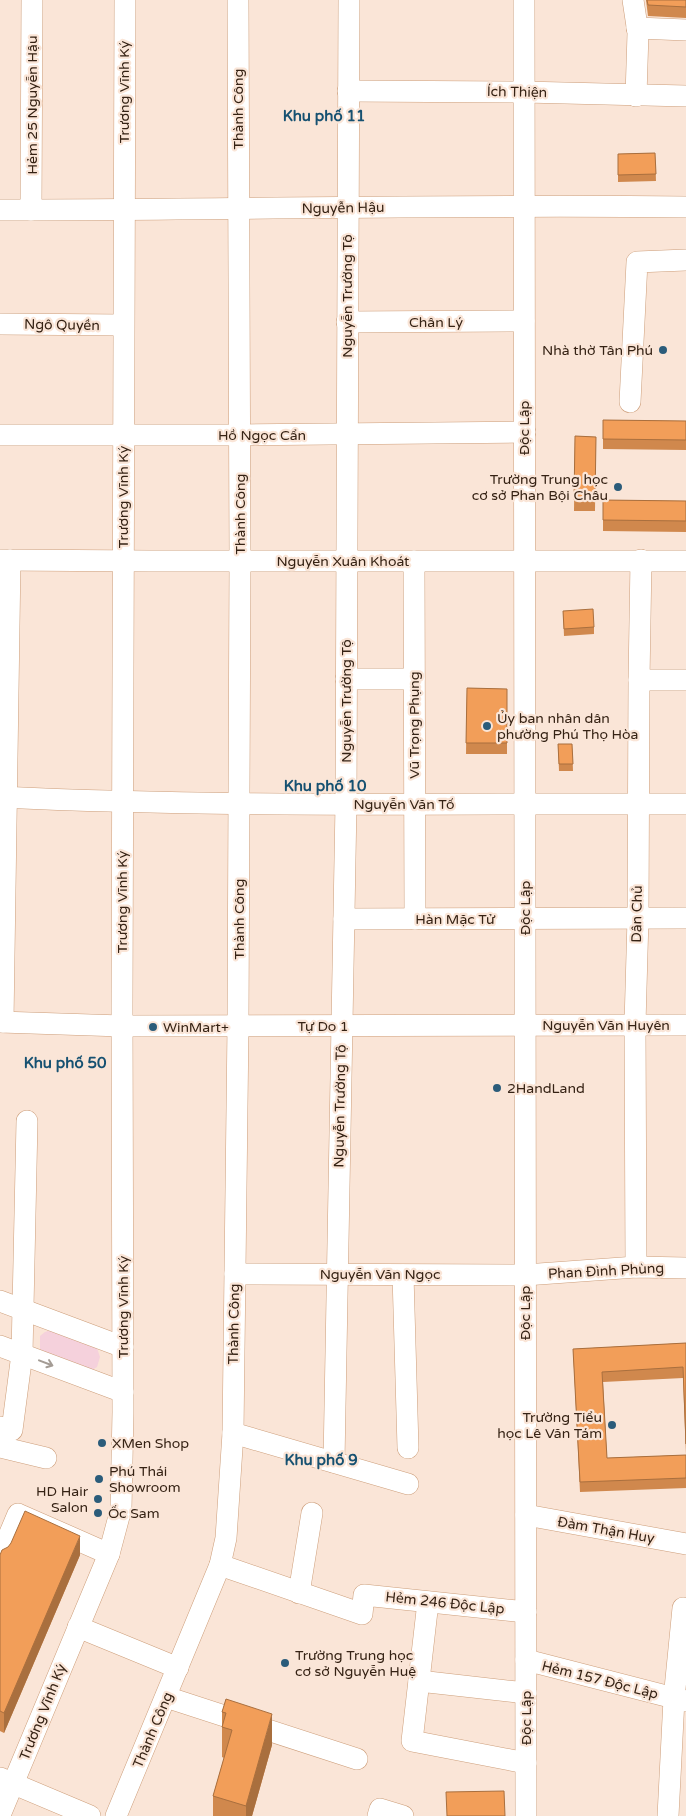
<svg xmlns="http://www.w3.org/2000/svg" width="686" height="1816" viewBox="0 0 686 1816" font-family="'Varela Round',sans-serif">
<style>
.green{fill:#f5d1dc}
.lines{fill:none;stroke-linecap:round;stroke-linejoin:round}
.minor-casing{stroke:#cd9e7a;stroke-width:22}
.minor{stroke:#fff;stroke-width:21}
.wall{fill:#d0884d;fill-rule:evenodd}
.shaded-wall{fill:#a96f3e}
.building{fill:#f29e59;stroke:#a96f3e}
.oneway{stroke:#a49c95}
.poi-dot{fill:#2b5c7a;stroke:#fae5d7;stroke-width:2}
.labels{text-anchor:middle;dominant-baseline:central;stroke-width:4.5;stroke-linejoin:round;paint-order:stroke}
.street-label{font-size:14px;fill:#352214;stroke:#fae5d7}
.poi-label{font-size:14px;fill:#352214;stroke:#fae5d7;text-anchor:start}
.neighbourhood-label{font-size:15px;font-weight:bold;fill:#165171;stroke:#fae5d7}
</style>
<rect width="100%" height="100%" fill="#fae5d7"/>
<path class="green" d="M51,1330L97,1348L100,1357L97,1367L90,1371L40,1350V1336L45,1332Z"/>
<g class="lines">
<defs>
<g id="minor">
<path d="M524,0L526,1816"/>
<path d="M633,0L638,33L636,96"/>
<path d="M637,28L686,30"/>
<path d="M348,91L524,92L686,96"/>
<path d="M0,210C229,210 457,204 686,207"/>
<path d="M31,210L32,0"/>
<path d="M347,322L524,321"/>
<path d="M0,324L123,325"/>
<path d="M630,402L637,262L686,260"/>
<path d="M0,435H240L525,432"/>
<path d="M0,560L149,561H686"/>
<path d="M414,561L415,919"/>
<path d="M346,679H414"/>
<path d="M639,680H686"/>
<path d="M0,797C229,808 457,803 686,804"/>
<path d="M344,919L686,918"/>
<path d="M0,1022L122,1026L686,1025"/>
<path d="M3,1022L10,560"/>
<path d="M636,1267L635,1024L638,918L639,680L641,560"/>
<path d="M235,1274L525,1275L636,1267L686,1268"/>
<path d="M403,1275L408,1448"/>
<path d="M0,1301L123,1347"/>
<path d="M0,1346L123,1392"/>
<path d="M0,1427L12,1430L22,1354L27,1121"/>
<path d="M233,1433L408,1484"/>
<path d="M0,1447L46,1458"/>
<path d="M334,1462L346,804L349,0"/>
<path d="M526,1515L686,1544"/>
<path d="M0,1557L18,1514L109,1554"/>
<path d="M220,1565L362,1614L364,1595L526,1612"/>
<path d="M299,1593L312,1513"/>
<path d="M428,1602L412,1741L526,1763"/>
<path d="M78,1627L178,1668"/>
<path d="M526,1660L686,1701"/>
<path d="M419,1681L526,1693"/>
<path d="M166,1697L357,1759"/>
<path d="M0,1778L90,1816"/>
<path d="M0,1815L109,1554L121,1509L123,1412L122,1007L125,0"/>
<path d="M116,1816L220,1565L226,1538L233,1433L238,1026L240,561L238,0"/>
<path d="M378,1816L380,1809L403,1816"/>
<path d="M668,1816L674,1699L683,1608L686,1609"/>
</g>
</defs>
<use href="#minor" class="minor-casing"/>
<use href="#minor" class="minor"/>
</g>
<g class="wall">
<path d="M646,0H686V18L648,16Z"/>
<path d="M655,153L656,181L618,182V154Z"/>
<path d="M603,420L686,421V450L603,449Z"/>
<path d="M575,436L596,437L595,511H574Z"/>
<path d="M603,500L686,501V532L603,531Z"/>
<path d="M563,611L594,627V634L564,636Z"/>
<path d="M467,688L507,689V754H466Z"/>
<path d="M558,744H572L573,771H559Z"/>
<path d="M686,1343V1488L580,1492L573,1349ZM683,1378L686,1455L607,1458L603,1382Z"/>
<path d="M0,1555H80L4,1733L0,1731Z"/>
<path d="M226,1699L272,1745L252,1816H213V1796L224,1758L222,1757V1712Z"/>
</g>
<g class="shaded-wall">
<path d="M80,1536V1555L4,1733V1713Z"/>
<path d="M272,1714V1745L252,1816H246V1806Z"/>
</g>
<g class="building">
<path d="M647,0H686V7L648,5Z"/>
<path d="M655,153L656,174L618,175V154Z"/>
<path d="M603,420L686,421V440L603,439Z"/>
<path d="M575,436L596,437L595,501L574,500Z"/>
<path d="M603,500L686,501V521L603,520Z"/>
<path d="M593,609L594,627L564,629L563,611Z"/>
<path d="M467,688L507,689V743H466Z"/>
<path d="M558,744H572L573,764H559Z"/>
<path d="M686,1343V1444L683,1367L602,1372L607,1458L686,1455V1478L580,1482L573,1349Z"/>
<path d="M25,1511L80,1536L4,1713L0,1711V1555L2,1550L8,1547L11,1543Z"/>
<path d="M226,1699L272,1714L246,1806L213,1796L232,1730L222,1727L226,1713L222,1712Z"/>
<path d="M504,1791L505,1816H447L446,1792Z"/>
</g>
<defs><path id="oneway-shaft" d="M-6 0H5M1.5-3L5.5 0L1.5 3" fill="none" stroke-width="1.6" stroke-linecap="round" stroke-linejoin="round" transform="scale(1.25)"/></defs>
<use class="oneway" href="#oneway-shaft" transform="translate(46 1363) rotate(21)"/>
<g class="poi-dot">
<circle cx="663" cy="350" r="5"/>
<circle cx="618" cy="487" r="5"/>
<circle cx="487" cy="726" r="5"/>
<circle cx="153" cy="1027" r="5"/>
<circle cx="497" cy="1088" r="5"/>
<circle cx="612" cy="1425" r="5"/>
<circle cx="102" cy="1443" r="5"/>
<circle cx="99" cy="1479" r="5"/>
<circle cx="98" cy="1499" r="5"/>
<circle cx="98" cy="1513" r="5"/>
<circle cx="285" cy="1663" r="5"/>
</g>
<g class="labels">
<g class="street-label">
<text transform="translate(124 92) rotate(-90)">Trương Vĩnh Ký</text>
<text transform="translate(517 92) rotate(1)">Ích Thiện</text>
<text transform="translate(32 105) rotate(-90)">Hẻm 25 Nguyễn Hậu</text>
<text transform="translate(238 109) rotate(-90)">Thành Công</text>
<text transform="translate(343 208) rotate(-1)">Nguyễn Hậu</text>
<text transform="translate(347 296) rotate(-90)">Nguyễn Trường Tộ</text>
<text x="436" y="322">Chân Lý</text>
<text transform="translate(62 325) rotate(1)">Ngô Quyền</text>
<text transform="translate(524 428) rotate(-90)">Độc Lập</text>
<text x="262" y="435">Hồ Ngọc Cẩn</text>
<text transform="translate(123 497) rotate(-90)">Trương Vĩnh Ký</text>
<text transform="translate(240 514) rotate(-90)">Thành Công</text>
<text x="343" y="561">Nguyễn Xuân Khoát</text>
<text transform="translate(346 701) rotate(-90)">Nguyễn Trường Tộ</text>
<text transform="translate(414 725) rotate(-90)">Vũ Trọng Phụng</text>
<text x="404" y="804">Nguyễn Văn Tố</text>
<text transform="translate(122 902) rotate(-90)">Trương Vĩnh Ký</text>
<text transform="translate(525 908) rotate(-90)">Độc Lập</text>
<text transform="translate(637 914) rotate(-89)">Dân Chủ</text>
<text transform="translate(239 919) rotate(-90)">Thành Công</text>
<text x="455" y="919">Hàn Mặc Tử</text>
<text x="606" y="1025">Nguyễn Văn Huyên</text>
<text x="323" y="1026">Tự Do 1</text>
<text transform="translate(340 1106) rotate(-89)">Nguyễn Trường Tộ</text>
<text transform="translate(606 1271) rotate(-3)">Phan Đình Phùng</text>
<text x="380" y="1274">Nguyễn Văn Ngọc</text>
<text transform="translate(123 1307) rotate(-90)">Trương Vĩnh Ký</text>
<text transform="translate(525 1313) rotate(-90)">Độc Lập</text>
<text transform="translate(234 1324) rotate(-89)">Thành Công</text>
<text transform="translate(606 1530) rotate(10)">Đàm Thận Huy</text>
<text transform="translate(445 1603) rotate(6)">Hẻm 246 Độc Lập</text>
<text transform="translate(600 1680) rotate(14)">Hẻm 157 Độc Lập</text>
<text transform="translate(43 1712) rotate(-68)">Trương Vĩnh Ký</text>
<text transform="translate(526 1718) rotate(-90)">Độc Lập</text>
<text transform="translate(153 1730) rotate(-67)">Thành Công</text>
</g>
<g class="poi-label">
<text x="653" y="350" text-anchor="end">Nhà thờ Tân Phú</text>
<text x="608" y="479" text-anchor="end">Trường Trung học<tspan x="608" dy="16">cơ sở Phan Bội Châu</tspan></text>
<text x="497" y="718">Ủy ban nhân dân<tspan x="497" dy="16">phường Phú Thọ Hòa</tspan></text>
<text x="163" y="1027">WinMart+</text>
<text x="507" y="1088">2HandLand</text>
<text x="602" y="1417" text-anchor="end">Trường Tiểu<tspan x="602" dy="16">học Lê Văn Tám</tspan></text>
<text x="112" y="1443">XMen Shop</text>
<text x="109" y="1471">Phú Thái<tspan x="109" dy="16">Showroom</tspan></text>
<text x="88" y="1491" text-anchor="end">HD Hair<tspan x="88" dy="16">Salon</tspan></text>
<text x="108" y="1513">Ốc Sam</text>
<text x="295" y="1655">Trường Trung học<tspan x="295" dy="16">cơ sở Nguyễn Huệ</tspan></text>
</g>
<g class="neighbourhood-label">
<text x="324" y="116">Khu phố 11</text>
<text x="325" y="786">Khu phố 10</text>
<text x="65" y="1063">Khu phố 50</text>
<text x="321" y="1460">Khu phố 9</text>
</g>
</g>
</svg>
